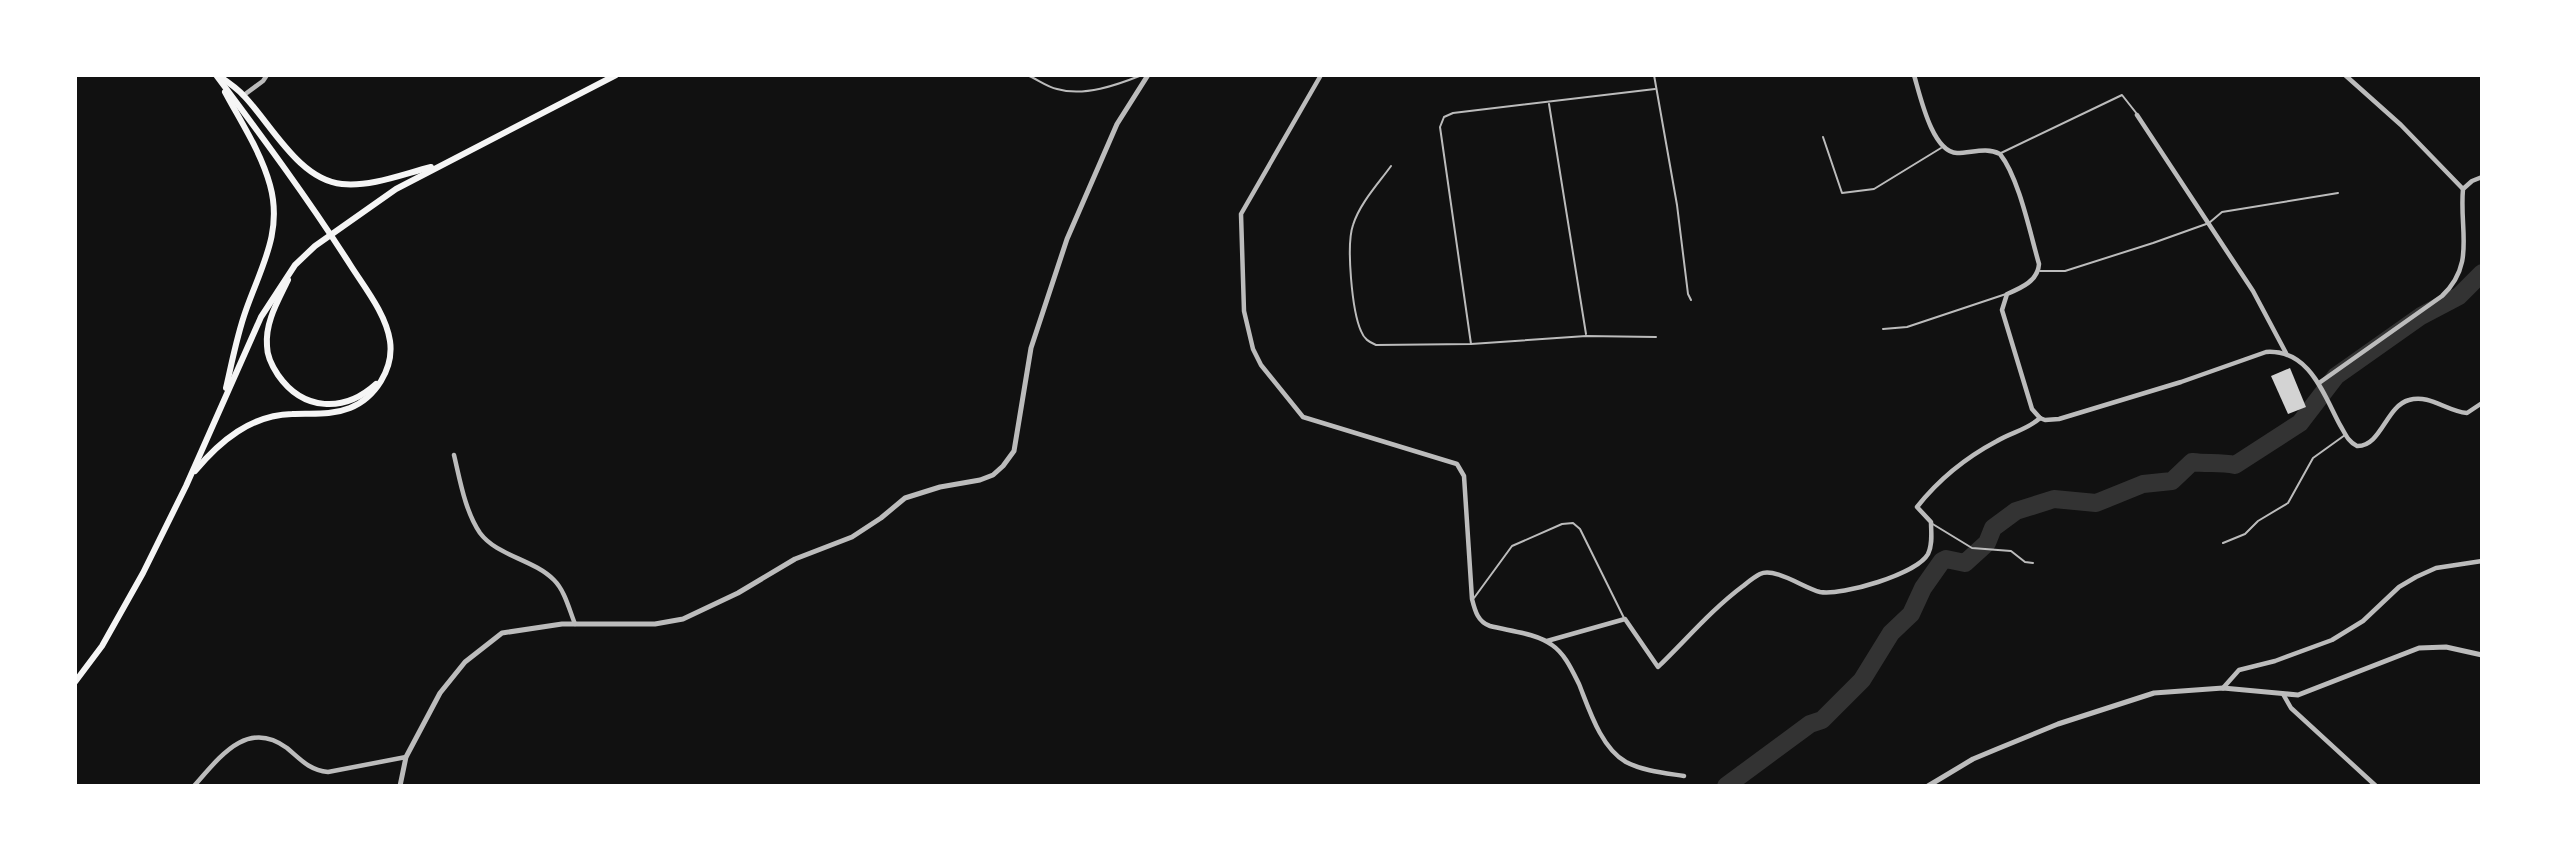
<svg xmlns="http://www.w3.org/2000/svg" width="2557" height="861" viewBox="0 0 2557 861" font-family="'Noto Serif',serif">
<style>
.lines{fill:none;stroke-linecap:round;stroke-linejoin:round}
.river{stroke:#333;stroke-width:18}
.building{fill:#d3d3d3}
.service{stroke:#bcbcbc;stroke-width:2}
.minor{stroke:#bcbcbc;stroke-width:4.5}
.tertiary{stroke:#bcbcbc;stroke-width:5}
.secondary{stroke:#f5f5f5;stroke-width:6}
</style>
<rect width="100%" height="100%" fill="#111"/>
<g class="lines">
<path class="river" d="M1726,786L1810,724L1822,720L1862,680L1891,633L1911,614L1923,588L1942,561L1946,559L1965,563L1987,543L1993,528L2016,511L2054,499L2096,503L2143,484L2172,481L2192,462C2207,464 2220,462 2235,465L2300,423L2336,376L2421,316L2459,296L2482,273"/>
</g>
<path class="building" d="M2290,368L2306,407L2288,414L2271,376Z"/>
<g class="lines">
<g class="service">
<path d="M1027,75C1037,79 1047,87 1057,89C1084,97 1117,85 1142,75"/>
<path d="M1654,75L1677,205L1688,294L1691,300"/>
<path d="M1549,104L1586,334"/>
<path d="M1823,137L1842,193L1874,189L1941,148"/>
<path d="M2001,153L2122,95L2137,114"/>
<path d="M1391,166C1378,184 1360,203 1353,225C1346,245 1352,311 1361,331C1364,339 1369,342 1376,345L1471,344L1586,336L1656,337"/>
<path d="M2040,271H2065L2153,243L2209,223L2222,212L2338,193"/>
<path d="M1883,329L1907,327L2006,294"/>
<path d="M1471,344L1440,127L1444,117L1453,113L1655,89"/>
<path d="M1931,523L1972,548L2011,551L2025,562L2033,563"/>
<path d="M2223,543L2245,534L2258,521L2288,503L2313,458L2345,435"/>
<path d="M1474,598L1512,546L1562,524L1573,523L1580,529L1624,618"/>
</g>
<g class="minor">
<path d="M1321,75L1241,214L1244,311L1253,349L1261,365L1303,417L1457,464L1464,476L1472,599C1475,611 1478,622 1490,626C1509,631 1536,633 1552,645C1565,654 1572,670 1579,684C1589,709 1601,748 1626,762C1643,771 1665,773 1684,776"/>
<path d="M1914,75C1920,95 1932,152 1957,153C1972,153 1986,147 2000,154C2019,178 2030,233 2039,264C2038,281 2021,288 2007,294L2002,310L2032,409L2040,418"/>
<path d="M2345,75L2401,125L2463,189"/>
<path d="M244,95L263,81L267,75"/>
<path d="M2137,115L2253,291L2286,353"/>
<path d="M2319,383L2442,296C2476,264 2459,231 2463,189L2472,181L2482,177"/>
<path d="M2040,418L2045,420L2059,419L2181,382L2266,352C2309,349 2323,393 2340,425C2345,433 2348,442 2357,446C2381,447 2386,406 2409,400C2430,394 2446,411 2467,413L2482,403"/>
<path d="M454,455C460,480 465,511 480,533C497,556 533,559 554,580C565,591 569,609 575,624"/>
<path d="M1547,641L1625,619L1658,667C1686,640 1711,610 1743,586C1748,582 1754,577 1760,574C1775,567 1804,588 1820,592C1842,596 1917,574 1928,554C1933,544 1931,532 1931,522L1917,507C1939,479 1965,458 1997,441C2012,432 2027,430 2040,418"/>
<path d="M2223,688L2239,670L2275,661L2332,640L2363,621L2399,587L2416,577L2436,568L2482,561"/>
<path d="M2283,694L2291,708L2376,786"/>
<path d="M194,786C219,758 247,718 287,748C300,759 309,770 328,772L406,757"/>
</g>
<g class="tertiary">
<path d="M400,786L406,757L440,693L465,662L502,633L562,624H655L683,619L738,593L795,559L852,537L881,518L905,498L940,487L980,480L993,475L1003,466L1014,451L1031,348L1067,239L1117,124L1148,75"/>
<path d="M1928,786L1973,759L1997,749L2058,724L2154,693L2223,688L2298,695L2419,648L2446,647L2482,655"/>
</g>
<g class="secondary">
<path d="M219,76C228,82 237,88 244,96C271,124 299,180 342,184C371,187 403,174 431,167"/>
<path d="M225,92C241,122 261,152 270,185C283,232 261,267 246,310C237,335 232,362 226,388"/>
<path d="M288,280C278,301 265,322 267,346C267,357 272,366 278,375C303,411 344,413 376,384"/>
<path d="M195,471C220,441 251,415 292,414C312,413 330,416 350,408C375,398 394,369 390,341C386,314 365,288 351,266C309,200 263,138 216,75"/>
<path d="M75,682L102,646L143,573L186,486L261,317L295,265L315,246L396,189L616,75"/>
</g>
</g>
<rect width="2557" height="861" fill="none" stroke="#ffffff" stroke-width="154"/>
</svg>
